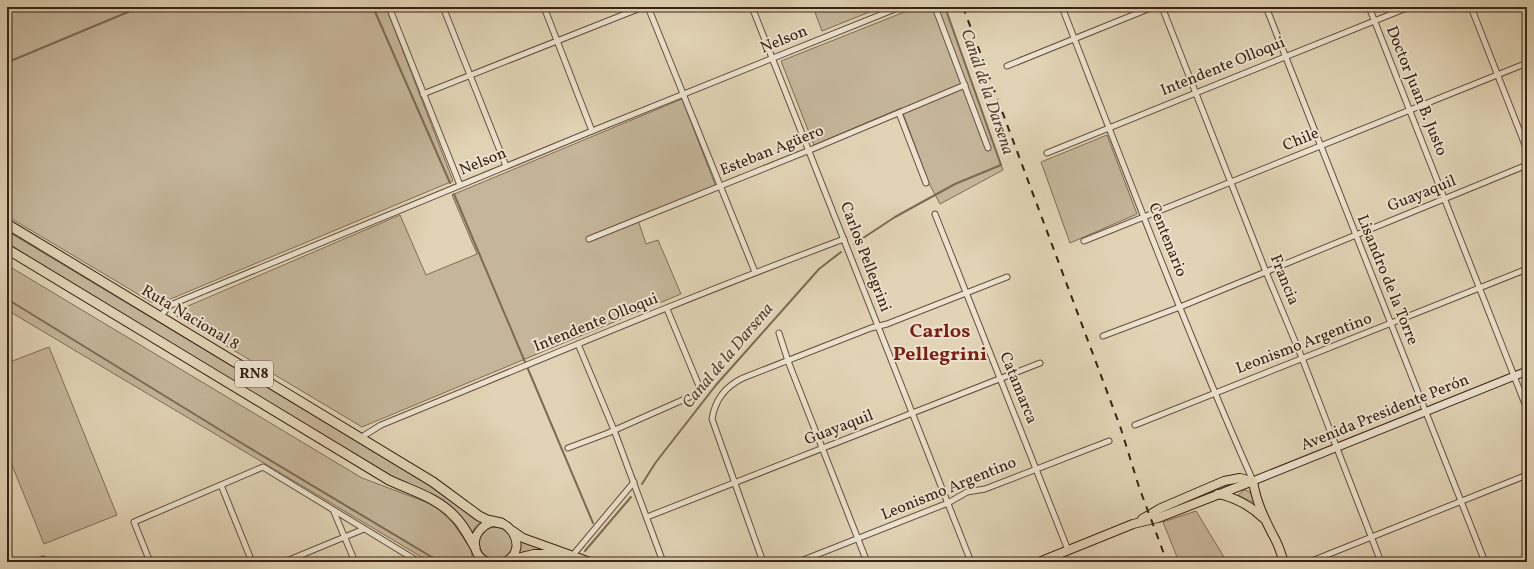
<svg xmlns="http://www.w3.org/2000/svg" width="1534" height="569" viewBox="0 0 1534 569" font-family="Vollkorn,serif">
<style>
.green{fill:#c5b59a;stroke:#806c57}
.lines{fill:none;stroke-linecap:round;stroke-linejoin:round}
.stream{stroke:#7d6954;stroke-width:2}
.street-casing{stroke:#644f3c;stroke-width:7}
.secondary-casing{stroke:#3b2314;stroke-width:9}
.primary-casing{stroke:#3b2314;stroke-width:10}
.highway-casing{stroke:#3b2314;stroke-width:11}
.street{stroke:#ece2cf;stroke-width:5}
.secondary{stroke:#ece2cf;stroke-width:7}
.primary{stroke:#e1d3b5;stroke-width:8}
.highway{stroke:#e1d3b5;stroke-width:9}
.rail{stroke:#3b2314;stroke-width:2;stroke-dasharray:7 7;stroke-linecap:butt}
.labels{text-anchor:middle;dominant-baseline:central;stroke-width:4;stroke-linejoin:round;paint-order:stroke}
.shield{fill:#ece2cf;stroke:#705c4c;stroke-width:1}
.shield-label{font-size:15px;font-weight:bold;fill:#3b2314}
.street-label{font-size:16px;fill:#3b2314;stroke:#ece2cf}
.water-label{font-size:17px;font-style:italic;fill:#5c4634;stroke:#ece2cf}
.district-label{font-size:20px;font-weight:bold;fill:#7a1f14;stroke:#ece2cf}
</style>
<rect width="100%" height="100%" fill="#e1d3b5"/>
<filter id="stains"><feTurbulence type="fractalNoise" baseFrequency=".005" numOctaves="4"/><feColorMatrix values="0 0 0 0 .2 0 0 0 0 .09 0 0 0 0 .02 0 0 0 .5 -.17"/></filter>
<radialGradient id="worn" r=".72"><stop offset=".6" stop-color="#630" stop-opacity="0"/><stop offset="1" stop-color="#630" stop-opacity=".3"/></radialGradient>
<g class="green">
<path d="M7,7H386L453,181L161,303L151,302L7,216Z"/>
<path d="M813,7H882L822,31Z"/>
<path d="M917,7H945L1003,170L940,204L929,183L901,108L814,145L781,61Z"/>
<path d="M682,99L716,187L638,220L646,244L658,240L681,294L362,427L173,314L174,310L188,306L400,215L426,275L477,254L452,195Z"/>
<path d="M1107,135L1137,214L1070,243L1041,162Z"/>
<path d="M7,231L438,490L481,522L476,526L471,534L447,505L432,494L395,480L7,246Z"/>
<path d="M7,265L362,478L426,502L438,509L453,523L472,551V562H430L7,310Z"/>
<path d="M49,347L117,515L44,544L7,453V363Z"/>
<path d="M1232,484L1233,485L1163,513L1162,511Z"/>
<path d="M1244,490C1251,490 1254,498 1254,503L1238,495Z"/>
<path d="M1196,511L1227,562H1179L1163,522Z"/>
<circle cx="496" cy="544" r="17"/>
<path d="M521,540L553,550L519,554Z"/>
</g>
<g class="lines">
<g class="stream">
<path d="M373,7L450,183"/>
<path d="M7,61L13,60L140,7"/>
<path d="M454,194L525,362"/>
<path d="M854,244L895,217L955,184L1001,165L945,7"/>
<path d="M7,299L243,444L440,562"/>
<path d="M528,369L593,523"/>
<path d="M642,484L656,462L716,385L819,269L841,252"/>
<path d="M585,551L631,497"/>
</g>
<defs>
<g id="street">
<path d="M389,7L460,185"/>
<path d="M443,7L506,166"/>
<path d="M544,7L592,131"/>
<path d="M648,7L755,272"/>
<path d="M752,7L971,562"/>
<path d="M935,7L988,148"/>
<path d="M1062,7C1124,166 1184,325 1253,481"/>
<path d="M1162,7L1266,272L1302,358L1381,562"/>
<path d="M1266,7L1485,562"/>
<path d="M1369,7L1527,409"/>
<path d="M1471,7L1527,150"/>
<path d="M1007,66L1153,7"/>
<path d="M423,94L643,7"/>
<path d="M899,113L926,183"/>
<path d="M1047,153L1409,7"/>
<path d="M935,214L1068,550"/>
<path d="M589,239L810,150L965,85"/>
<path d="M1084,241L1527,63"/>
<path d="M160,317L169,306L180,301L592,131L900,7"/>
<path d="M779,333L788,361L867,562"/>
<path d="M1103,336L1180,307L1527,165"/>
<path d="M578,344L614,430L663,562"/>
<path d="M1135,425L1527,269"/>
<path d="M360,438L381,425C535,362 688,297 844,239"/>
<path d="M568,448L608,433L694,395L698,390L699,386L667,309"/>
<path d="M221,485L252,562"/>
<path d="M334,512L355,562"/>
<path d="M647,517L1040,363"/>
<path d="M573,555L634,482"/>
<path d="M43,559L44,562"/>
<path d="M150,562L134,522L263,467L419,562"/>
<path d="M284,562L364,529"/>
<path d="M763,562L712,419C715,400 726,386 743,378L871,328L887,324L1007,277"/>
<path d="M798,562L948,503L967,492L985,489L1109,441"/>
<path d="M1309,562L1527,475"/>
</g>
<path id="secondary" d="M1253,481L1527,371"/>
<g id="primary">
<path d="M1253,481C1256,502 1265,520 1275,539C1279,546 1281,554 1284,562"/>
<path d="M1218,494C1234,497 1251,506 1263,518"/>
<path d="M1142,519L1161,508L1224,481L1240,478L1252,481"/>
<path d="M513,531L523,538L590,562"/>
<path d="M508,560L534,554H562"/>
<path d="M487,562C479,558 474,551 475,542C475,536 478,532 482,528C504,507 533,548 505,562"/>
<path d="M1039,562L1133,524L1158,518L1253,481"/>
</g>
<g id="highway">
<path d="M7,224L433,482L479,516L487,520L501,523"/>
<path d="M7,249L389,480C412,491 439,498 456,518C464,526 469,537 475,547"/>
</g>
</defs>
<use href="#street" class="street-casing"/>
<use href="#secondary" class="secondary-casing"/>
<use href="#primary" class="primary-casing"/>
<use href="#highway" class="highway-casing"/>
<use href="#street" class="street"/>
<use href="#secondary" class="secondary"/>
<use href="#primary" class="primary"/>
<use href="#highway" class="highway"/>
<path class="rail" d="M963,7L1121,429L1139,487L1167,562"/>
</g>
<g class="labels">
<rect class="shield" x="235" y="361" width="38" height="26" rx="3"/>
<g class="shield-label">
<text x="254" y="374">RN8</text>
</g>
<g class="street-label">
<text transform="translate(784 40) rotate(-22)">Nelson</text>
<text transform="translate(1223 67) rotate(-22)">Intendente Olloqui</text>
<text transform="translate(1416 91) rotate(68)">Doctor Juan B. Justo</text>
<text transform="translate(1301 140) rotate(-22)">Chile</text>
<text transform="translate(772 151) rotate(-22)">Esteban Agüero</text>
<text transform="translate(483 162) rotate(-22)">Nelson</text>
<text transform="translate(1422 194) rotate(-22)">Guayaquil</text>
<text transform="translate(1167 240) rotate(68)">Centenario</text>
<text transform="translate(865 257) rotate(69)">Carlos Pellegrini</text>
<text transform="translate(1284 280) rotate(68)">Francia</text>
<text transform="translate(1387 280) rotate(68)">Lisandro de la Torre</text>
<text transform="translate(190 318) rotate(31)">Ruta Nacional 8</text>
<text transform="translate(596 323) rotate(-22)">Intendente Olloqui</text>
<text transform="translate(1304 344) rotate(-21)">Leonismo Argentino</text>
<text transform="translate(1018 388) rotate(68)">Catamarca</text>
<text transform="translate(1385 413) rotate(-22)">Avenida Presidente Perón</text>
<text transform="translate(839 428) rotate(-21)">Guayaquil</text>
<text transform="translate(949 489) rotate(-22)">Leonismo Argentino</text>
</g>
<g class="water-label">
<text transform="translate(987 92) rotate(71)">Canal de la Darsena</text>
<text transform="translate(728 356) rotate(-50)">Canal de la Darsena</text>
</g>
<g class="district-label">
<text x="940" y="332">Carlos<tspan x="940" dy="23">Pellegrini</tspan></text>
</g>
</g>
<rect width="1534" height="569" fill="none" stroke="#e1d3b5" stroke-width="24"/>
<rect x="8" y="8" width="1518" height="553" fill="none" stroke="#3b2314" stroke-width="2"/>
<rect x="12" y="12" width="1510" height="545" fill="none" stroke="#3b2314"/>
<rect width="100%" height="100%" filter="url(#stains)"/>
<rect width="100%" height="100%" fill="url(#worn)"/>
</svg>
